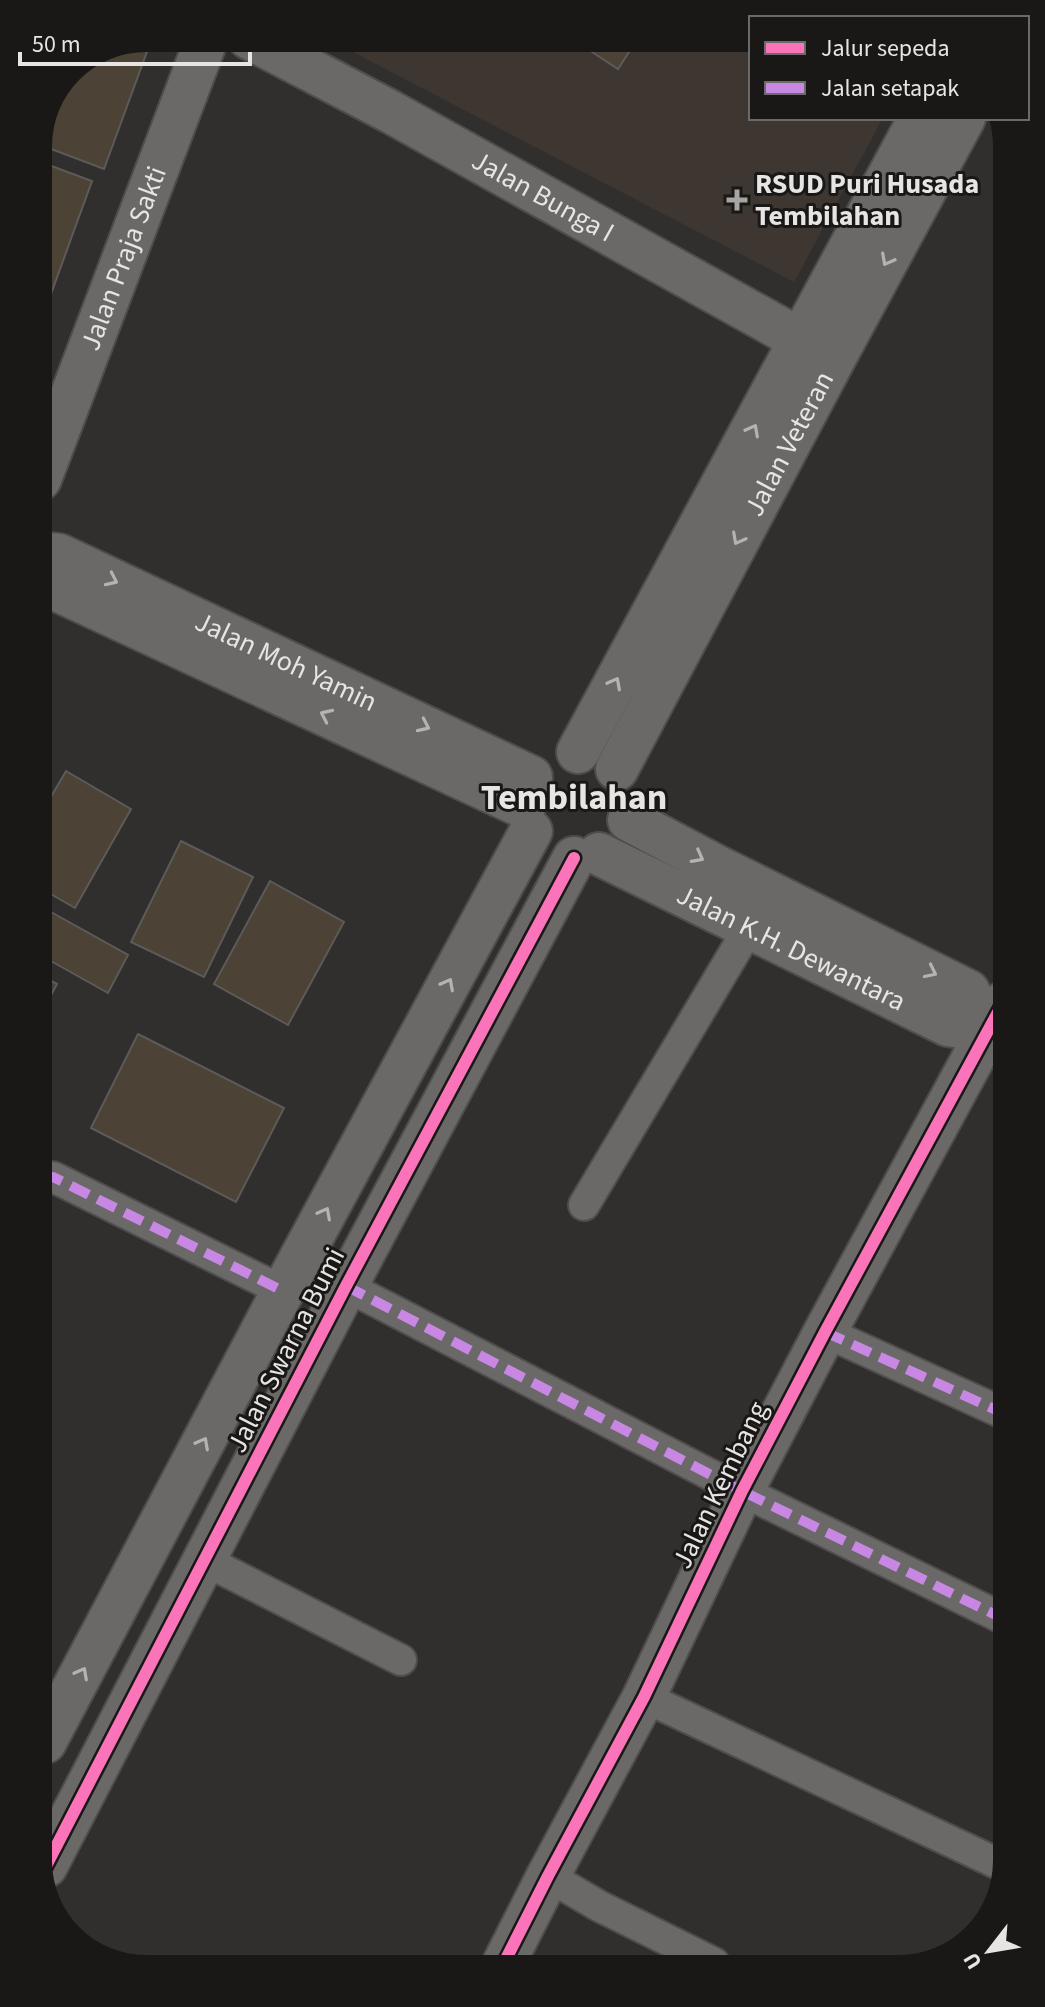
<svg xmlns="http://www.w3.org/2000/svg" width="1045" height="2007" viewBox="0 0 1045 2007" font-family="'Source Sans 3',sans-serif">
<style>
.built{fill:#3d3631}
.building{fill:#4c4236;stroke:#5c5b5a;stroke-width:2}
.lines{fill:none;stroke-linecap:round;stroke-linejoin:round}
.street-casing{stroke:#4e4d4c;stroke-width:34}
.secondary-casing{stroke:#4e4d4c;stroke-width:46}
.street{stroke:#6a6968;stroke-width:30}
.secondary{stroke:#6a6968;stroke-width:42}
.quiet{stroke:#c787e3;stroke-width:10;stroke-dasharray:20 10;stroke-linecap:butt}
.cycleway-casing{stroke:#191817;stroke-width:17}
.cycleway{stroke:#fb73b8;stroke-width:12}
.oneway{stroke:#b5b3b2}
.poi-dot{fill:#a7a5a4;stroke:#191817;stroke-width:3}
.labels{text-anchor:middle;dominant-baseline:central;stroke-width:6;stroke-linejoin:round;paint-order:stroke}
.poi-label{font-size:28px;font-weight:bold;fill:#e7e5e4;stroke:#191817;text-anchor:start}
.street-label{font-size:28px;fill:#e7e5e4;stroke:#191817}
.district-label{font-size:36px;font-weight:bold;fill:#e7e5e4;stroke:#191817}
</style>
<rect width="100%" height="100%" fill="#312f2e"/>
<path class="built" d="M326,38H751V118H883L794,282Z"/>
<g class="building">
<path d="M146,38H152L104,169L38,144V139L70,69Z"/>
<path d="M571,38H638L618,69Z"/>
<path d="M38,161L92,181L51,294L39,290Z"/>
<path d="M66,771L131,809L75,908L42,889L41,814Z"/>
<path d="M181,841L253,877L204,977L131,942Z"/>
<path d="M270,881L344,922L288,1025L214,984Z"/>
<path d="M42,907L128,955L108,993L42,956Z"/>
<path d="M42,976L57,984L42,1012Z"/>
<path d="M138,1034L284,1108L236,1202L91,1128Z"/>
</g>
<g class="lines">
<defs>
<g id="street">
<path d="M43,1179L53,1177L283,1291"/>
<path d="M584,1205L749,928"/>
<path d="M346,1286L742,1491L1006,1620"/>
<path d="M825,1332L1005,1414"/>
<path d="M204,1560L401,1660"/>
<path d="M644,1697L1005,1867"/>
<path d="M548,1876L599,1906L714,1963"/>
</g>
<g id="secondary">
<path id="s1" d="M249,38L391,112L826,354"/>
<path id="s2" d="M40,479L207,38"/>
<path id="s3" d="M40,553L59,555L531,777"/>
<path d="M40,579L44,584L524,807"/>
<path d="M578,752L920,118"/>
<path id="s4" d="M617,769L834,359L964,118"/>
<path d="M629,820L718,867L968,991L988,1031"/>
<path id="s5" d="M599,854L948,1025L988,1031L1003,1038"/>
<path d="M45,1742L283,1291L531,831"/>
<path d="M46,1866L346,1286L574,858"/>
<path d="M503,1965L548,1876L644,1697L742,1491L825,1332L1003,1003"/>
</g>
</defs>
<use href="#street" class="street-casing"/>
<use href="#secondary" class="secondary-casing"/>
<use href="#street" class="street"/>
<use href="#secondary" class="secondary"/>
<g class="quiet">
<path d="M43,1179L53,1177L283,1291"/>
<path d="M346,1286L742,1491L1006,1620"/>
<path d="M825,1332L1005,1414"/>
</g>
<defs>
<g id="cycleway">
<path d="M46,1866L346,1286L574,858"/>
<path d="M503,1965L548,1876L644,1697L742,1491L825,1332L1003,1003"/>
</g>
</defs>
<use href="#cycleway" class="cycleway-casing"/>
<use href="#cycleway" class="cycleway"/>
</g>
<defs><path id="oneway-chevron" d="M-2-3.5L2.5 0L-2 3.5" fill="none" stroke-width="1.6" stroke-linecap="round" stroke-linejoin="round" transform="scale(2)"/></defs>
<g class="oneway">
<use href="#oneway-chevron" transform="translate(887 260) rotate(118)"/>
<use href="#oneway-chevron" transform="translate(753 430) rotate(-62)"/>
<use href="#oneway-chevron" transform="translate(738 539) rotate(118)"/>
<use href="#oneway-chevron" transform="translate(112 580) rotate(25)"/>
<use href="#oneway-chevron" transform="translate(615 683) rotate(-62)"/>
<use href="#oneway-chevron" transform="translate(326 715) rotate(-155)"/>
<use href="#oneway-chevron" transform="translate(424 726) rotate(25)"/>
<use href="#oneway-chevron" transform="translate(698 857) rotate(28)"/>
<use href="#oneway-chevron" transform="translate(931 972) rotate(26)"/>
<use href="#oneway-chevron" transform="translate(448 984) rotate(-62)"/>
<use href="#oneway-chevron" transform="translate(325 1213) rotate(-62)"/>
<use href="#oneway-chevron" transform="translate(203 1443) rotate(-62)"/>
<use href="#oneway-chevron" transform="translate(82 1673) rotate(-62)"/>
</g>
<path class="poi-dot" d="M733 188h8v8h8v8h-8v8h-8v-8h-8v-8h8z"/>
<g class="labels">
<g class="poi-label">
<text x="755" y="184">RSUD Puri Husada<tspan x="755" dy="32">Tembilahan</tspan></text>
</g>
<g class="street-label">
<text stroke="none"><textPath href="#s1" startOffset="334">Jalan Bunga I</textPath></text>
<text stroke="none"><textPath href="#s2" startOffset="236">Jalan Praja Sakti</textPath></text>
<text stroke="none"><textPath href="#s4" startOffset="368">Jalan Veteran</textPath></text>
<text stroke="none"><textPath href="#s3" startOffset="270">Jalan Moh Yamin</textPath></text>
<text stroke="none"><textPath href="#s5" startOffset="214">Jalan K.H. Dewantara</textPath></text>
<text transform="translate(286 1350) rotate(-63)">Jalan Swarna Bumi</text>
<text transform="translate(720 1485) rotate(-64)">Jalan Kembang</text>
</g>
<g class="district-label">
<text x="574" y="797">Tembilahan</text>
</g>
</g>
<path d="M0 0H1045V2007H0ZM146 52H899A94 94 0 0 1 993 146V1861A94 94 0 0 1 899 1955H146A94 94 0 0 1 52 1861V146A94 94 0 0 1 146 52Z" fill="#191817" fill-rule="evenodd"/>
<rect x="749" y="16" width="280" height="104" fill="#191817" stroke="#6b6a69" stroke-width="2"/>
<rect x="765" y="42" width="40" height="12" fill="#fb73b8" stroke="#6b6a69" stroke-width="2"/>
<text x="821" y="56" font-size="24" fill="#e7e5e4">Jalur sepeda</text>
<rect x="765" y="82" width="40" height="12" fill="#c787e3" stroke="#6b6a69" stroke-width="2"/>
<text x="821" y="96" font-size="24" fill="#e7e5e4">Jalan setapak</text>
<g transform="translate(989 1951) rotate(239)" stroke="#191817" stroke-width="6" paint-order="stroke">
<path d="M0-6L14 30L0 20L-14 30Z" fill="#e7e5e4"/>
<text y="-12" font-size="22" font-weight="bold" text-anchor="middle" fill="#e7e5e4">U</text>
</g>
<path d="M20 52v12h230v-12" fill="none" stroke="#e7e5e4" stroke-width="4"/>
<text x="32" y="52" font-size="24" fill="#e7e5e4" stroke="#191817" stroke-width="6" paint-order="stroke">50 m</text>
</svg>
